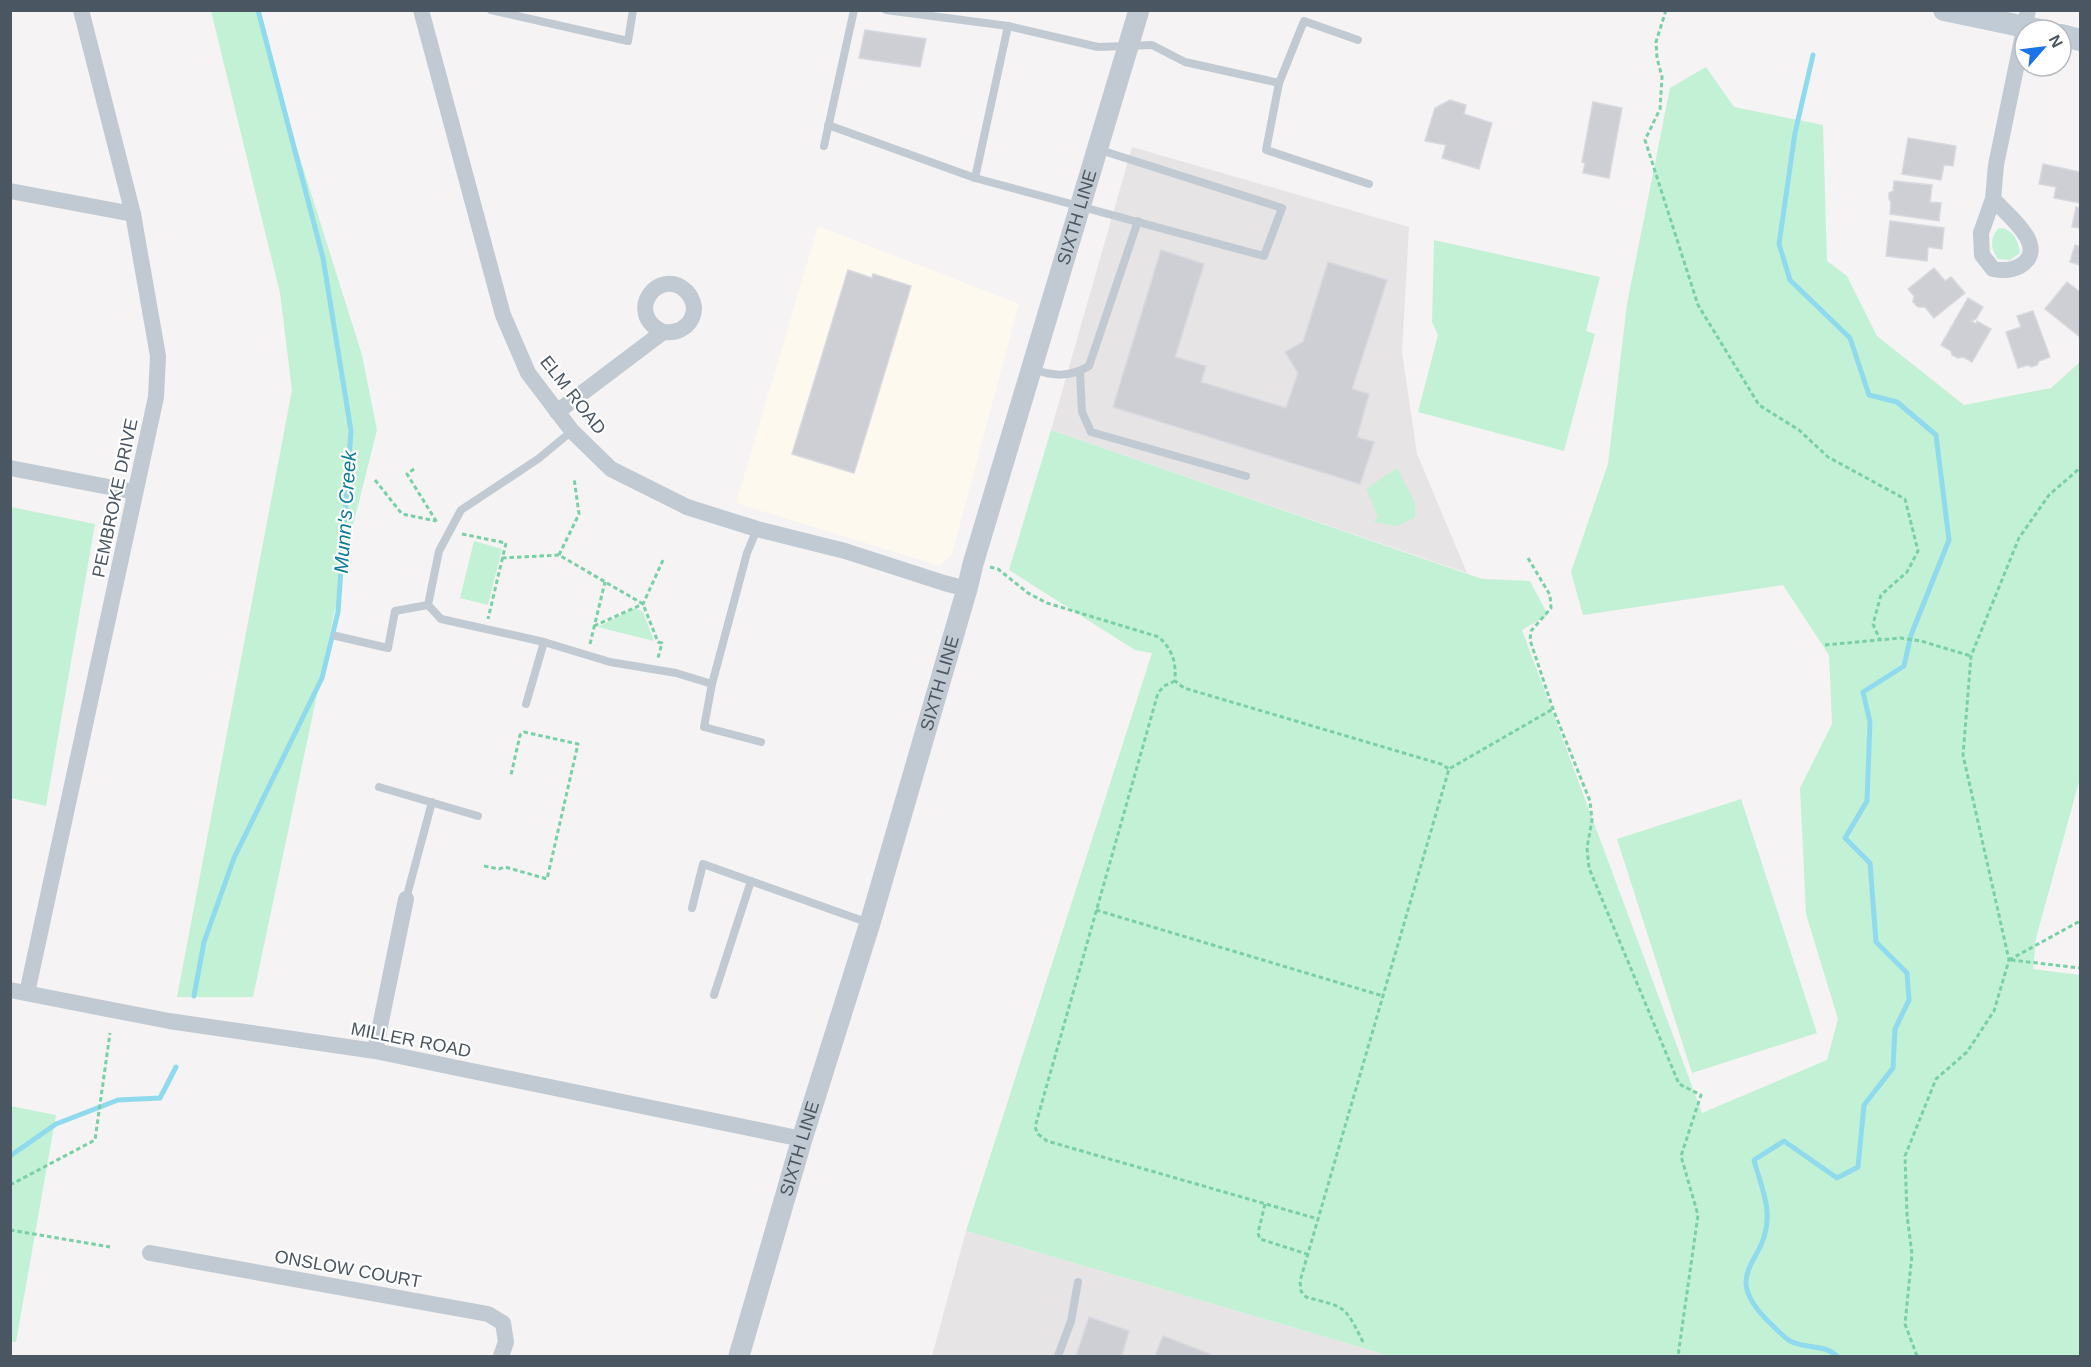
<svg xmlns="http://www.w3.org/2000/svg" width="2091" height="1367" viewBox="0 0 2091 1367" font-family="Arial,sans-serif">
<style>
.commercial{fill:#fdf9ef}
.education{fill:#e6e4e5}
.green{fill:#c3f1d5}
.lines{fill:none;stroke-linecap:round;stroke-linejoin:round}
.stream{stroke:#90daee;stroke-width:5}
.building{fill:#cdcfd5;stroke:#d7d9de;stroke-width:1.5}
.path{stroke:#7ad0a6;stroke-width:3;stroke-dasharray:4.5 3;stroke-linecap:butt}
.service{stroke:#c1cad2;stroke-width:8}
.minor{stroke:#c1cad2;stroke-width:16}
.tertiary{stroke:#c1cad2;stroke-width:21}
.secondary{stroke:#c1cbd6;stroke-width:22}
.labels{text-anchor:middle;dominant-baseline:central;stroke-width:4.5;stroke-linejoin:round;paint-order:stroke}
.street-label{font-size:18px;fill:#4a5661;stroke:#fff}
.water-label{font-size:20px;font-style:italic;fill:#0c7c9b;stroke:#fff}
</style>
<rect width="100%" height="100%" fill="#f5f3f3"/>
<path class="commercial" d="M818,226L1019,304L952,554L940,566L736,503Z"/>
<g class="education">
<path d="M1132,147L1409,227L1402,352L1417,454L1467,573L1051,430Z"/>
<path d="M966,1231L1390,1356H932Z"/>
</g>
<g class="green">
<path d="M211,11H259L283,104L362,355L377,430L352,529L253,997H177L292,390L280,293Z"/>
<path d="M1706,67L1734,107L1823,125L1827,261L1847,276L1877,336L1964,405L2051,388L2080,362V778L2036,938L2033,969L2080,975V1356H1390L966,1231L1152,653L1135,650L1009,570L1051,430L1482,579L1530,581L1548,615L1522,630L1702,1113L1827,1060L1838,1019L1806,914L1800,788L1832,724L1829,655L1783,585L1583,615L1571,572L1608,464L1627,304L1670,88Z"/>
<path d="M1999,228C2013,228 2018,241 2020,253L2010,260L1998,259C1990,249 1990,236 1999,228Z"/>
<path d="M1434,240L1600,277L1586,331L1595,334L1564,451L1418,412L1438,335L1432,322Z"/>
<path d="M1397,468L1415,503V517L1398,526L1374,522L1378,517L1366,489Z"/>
<path d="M11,507L95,524L46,806L11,798Z"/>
<path d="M474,541L502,549L488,605L460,598Z"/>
<path d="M635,608L643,612L654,641L598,627Z"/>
<path d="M1741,799L1817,1033L1692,1073L1617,839Z"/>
<path d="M11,1106L56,1115L16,1342H10Z"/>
</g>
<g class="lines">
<g class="stream">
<path d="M1813,55L1795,133L1779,244L1790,280L1850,338L1869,395L1897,402L1936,435L1949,540L1911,635L1904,666L1863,692L1870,722L1867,801L1845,838L1870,863L1876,942L1907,973L1909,1000L1895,1029L1893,1068L1864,1105L1858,1167L1837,1178L1784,1141L1754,1160C1758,1177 1767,1196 1767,1214C1770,1264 1715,1271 1772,1325C1777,1330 1784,1337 1790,1341C1805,1349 1824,1344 1837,1356"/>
<path d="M194,996L204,942L234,858L322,678L338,612L351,431L323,258L258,10"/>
<path d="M10,1156L56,1124L118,1100L160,1098L176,1067"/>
</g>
</g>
<g class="building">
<path d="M865,30L926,39L920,67L859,58Z"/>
<path d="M1450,100L1466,105L1464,114L1492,123L1479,169L1442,158L1446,145L1425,141L1435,108Z"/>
<path d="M1593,102L1622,108L1609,178L1583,173L1585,163L1582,162Z"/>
<path d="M1908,138L1956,146L1953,166L1944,165L1941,180L1902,174Z"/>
<path d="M2043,164L2080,172V203L2054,198L2056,187L2039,184Z"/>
<path d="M1894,181L1932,185L1930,202L1941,203L1939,221L1890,214L1891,202L1889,199V193L1893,191Z"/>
<path d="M2076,207L2080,208V228L2072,227Z"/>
<path d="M1890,221L1944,228L1942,249L1928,247L1927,261L1886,256Z"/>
<path d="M2075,245L2080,247V265L2070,262Z"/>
<path d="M1161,250L1204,264L1175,357L1206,366L1201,382L1286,408L1298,373L1285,352L1303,342L1328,262L1387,280L1352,389L1369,394L1357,437L1374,442L1360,484L1113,407Z"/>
<path d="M1934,268L1945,281L1951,277L1965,293L1934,318L1925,307H1918L1913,302L1914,296L1908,289Z"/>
<path d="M848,270L872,278L873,274L911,286L854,473L792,454Z"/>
<path d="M2067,282L2080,292V337L2045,309Z"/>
<path d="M1968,298L1983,307L1976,319L1971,321L1976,324L1977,321L1991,329L1972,362L1963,357L1958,358L1952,355L1951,351L1941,345Z"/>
<path d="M2033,311L2050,357L2039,361L2037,365L2031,367L2028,365L2018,368L2006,332L2021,327L2017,316Z"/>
<path d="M1089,1317L1129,1331L1122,1355L1127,1356H1076Z"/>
<path d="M1163,1336L1210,1354L1209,1356H1155Z"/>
</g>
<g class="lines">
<g class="path">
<path d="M1666,10L1656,42L1657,58L1662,77L1660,109L1645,140L1698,305L1759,405L1799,430L1828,457L1905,499L1918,551L1907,572L1881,595L1873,624L1880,640"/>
<path d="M414,469L407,474L438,524"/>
<path d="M375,480L402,514L436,521"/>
<path d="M462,534L506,543L488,619"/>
<path d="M559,555L579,514L574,478"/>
<path d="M502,558L559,555L643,604L658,642L662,643L658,658"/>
<path d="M1528,558L1550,595L1551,608L1531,631L1530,640L1553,709L1590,801L1592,820L1587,848L1589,868L1679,1084L1701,1095L1681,1156L1698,1215L1678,1356"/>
<path d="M990,567L998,569L1028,593L1047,603L1159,637C1173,651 1176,661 1175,681L1184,688L1441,764L1449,769"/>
<path d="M594,626L643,604L664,558"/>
<path d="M590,644L605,582"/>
<path d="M1825,645L1900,638L1921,641L1971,656"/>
<path d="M1175,681L1164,686L1158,693L1035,1127L1038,1134L1047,1141L1318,1219"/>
<path d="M484,866L499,869L505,867L547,879L578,744L524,732L520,735L511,775"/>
<path d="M1096,910L1383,996"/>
<path d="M2009,960L2080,921"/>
<path d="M2011,960L2080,968"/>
<path d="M10,1185L95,1140L110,1033"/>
<path d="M1265,1204L1258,1233L1260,1239L1307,1254"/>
<path d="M10,1230L110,1247"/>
<path d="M1363,1342C1344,1304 1346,1308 1306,1297L1301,1291L1300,1281L1449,769L1553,709"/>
<path d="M1917,1356L1905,1324L1912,1254L1907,1215L1905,1156L1936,1079L1967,1052L1994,1011L2009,960L1963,755L1971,656L2019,538L2049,495L2080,468"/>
</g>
<g class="service">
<path d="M491,10L628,41L633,10"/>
<path d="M886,10L1008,26L1098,47L1152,45L1185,62L1279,83"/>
<path d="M1358,40L1304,21L1279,83L1266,150L1369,184"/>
<path d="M828,125L975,178L1264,256L1282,208L1097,149"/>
<path d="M824,146L854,10"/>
<path d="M975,178L1008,26"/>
<path d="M1032,369C1053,376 1069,378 1089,366L1138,221"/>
<path d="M1080,372L1082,412L1091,432L1246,476"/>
<path d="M572,431L538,459L461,510L439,551L428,605L441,619L544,642L610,662L676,673L712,684L747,553L757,529"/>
<path d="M336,636L388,648L395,611L428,605"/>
<path d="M712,684L704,727L761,742"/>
<path d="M526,704L544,642"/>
<path d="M379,787L478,816"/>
<path d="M406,899L432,802"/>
<path d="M692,908L703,864L869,923"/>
<path d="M714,995L751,881"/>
<path d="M1058,1356L1071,1321L1078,1282"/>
</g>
<g class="minor">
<path d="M421,10L503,315L528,373L572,431L611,469L687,507L757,529L845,551L944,583L967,589"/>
<path d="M10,191L133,214"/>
<path d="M1993,199C2006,214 2051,247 2020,266C2011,271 2003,271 1993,269L1982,255L1981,233L1993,199L1996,165L2028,10"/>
<path d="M557,412L663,332C679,334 694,325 694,307C693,301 690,295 686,291C659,266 623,313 663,332"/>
<path d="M10,468L135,492"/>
<path d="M10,990L169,1021L375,1051L802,1139"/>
<path d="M27,993L156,397L158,356L133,214L81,10"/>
<path d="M375,1051L406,899"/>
<path d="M150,1253L488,1314L503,1323L506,1342L501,1356"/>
</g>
<path class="tertiary" id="s1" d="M739,1356L802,1139L870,923L967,589L973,564L1139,10"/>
<g class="secondary">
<path d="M1944,10L2040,30"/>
<path d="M2061,35L2080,40"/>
</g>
</g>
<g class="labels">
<g class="street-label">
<text stroke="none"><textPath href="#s1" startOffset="1188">SIXTH LINE</textPath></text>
<text transform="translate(573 395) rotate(52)">ELM ROAD</text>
<text transform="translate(115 498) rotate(-78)">PEMBROKE DRIVE</text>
<text stroke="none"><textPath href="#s1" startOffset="702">SIXTH LINE</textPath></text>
<text transform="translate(411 1040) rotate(11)">MILLER ROAD</text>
<text stroke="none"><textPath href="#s1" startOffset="216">SIXTH LINE</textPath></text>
<text transform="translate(348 1269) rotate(10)">ONSLOW COURT</text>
</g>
<g class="water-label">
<text transform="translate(345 512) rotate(-86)">Munn's Creek</text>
</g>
</g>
<rect width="2091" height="1367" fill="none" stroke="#4a5661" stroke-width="24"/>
<g transform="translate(2043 48) rotate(62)"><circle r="28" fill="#ffffff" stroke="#b7bbc0" stroke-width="1.5"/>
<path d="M0-4.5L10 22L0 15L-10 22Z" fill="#1a73e8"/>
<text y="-9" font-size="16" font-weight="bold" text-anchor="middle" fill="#4a5661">N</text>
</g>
</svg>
